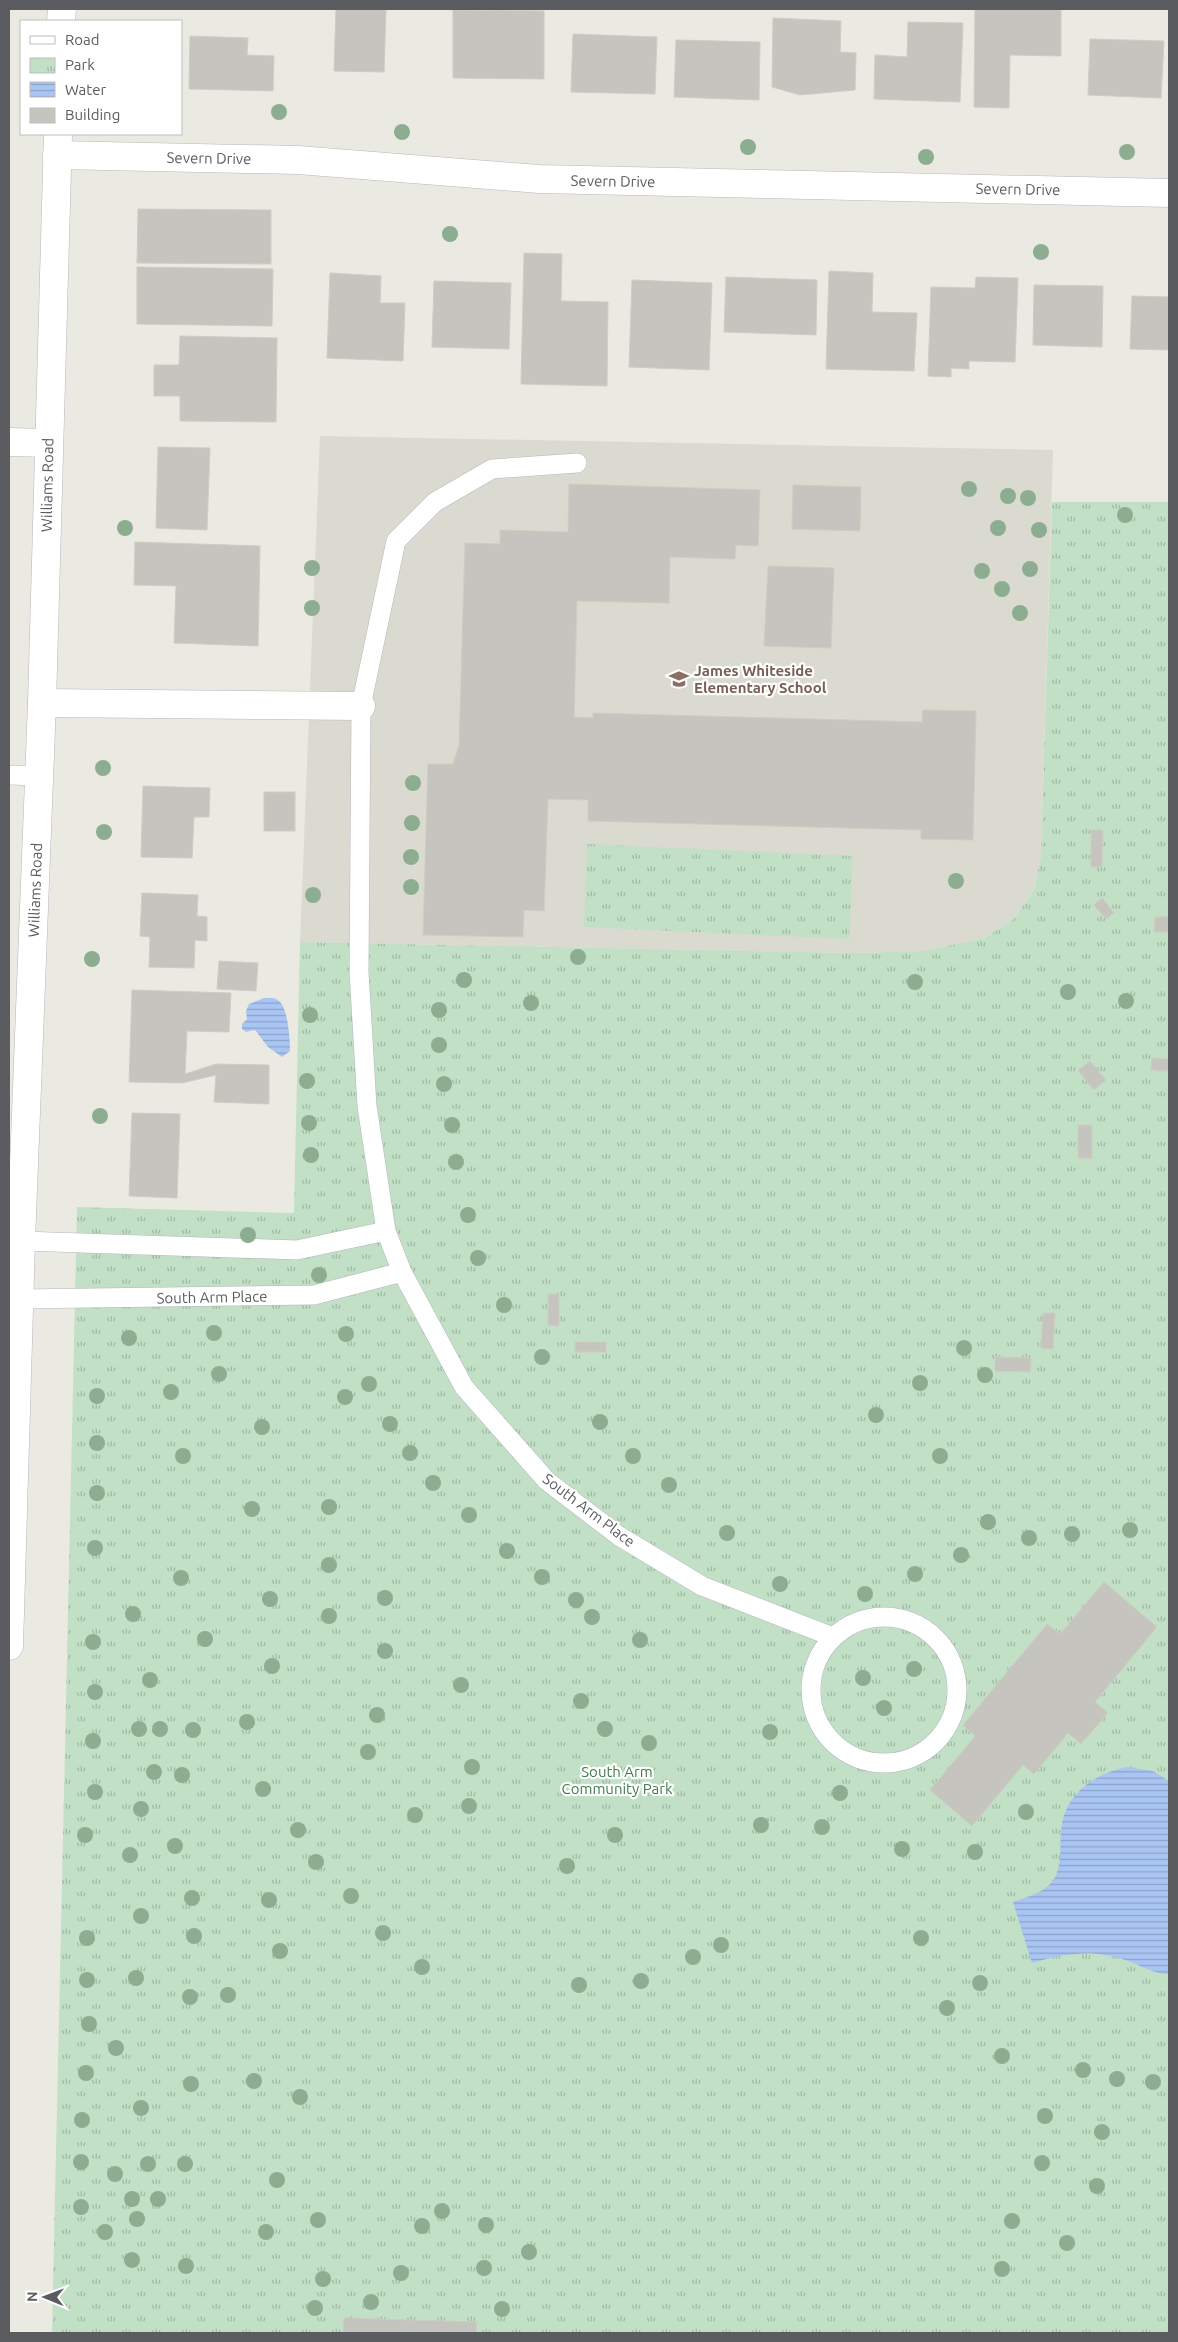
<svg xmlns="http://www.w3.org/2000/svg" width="1178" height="2342" viewBox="0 0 1178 2342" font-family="Ubuntu,sans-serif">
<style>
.education{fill:#dadad0}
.park{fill:url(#park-tufts)}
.water{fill:url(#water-rules)}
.building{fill:#c6c4be;stroke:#cecdc1}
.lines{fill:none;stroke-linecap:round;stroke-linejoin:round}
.lane-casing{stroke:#b4b6ba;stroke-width:20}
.street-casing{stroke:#b4b6ba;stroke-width:29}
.secondary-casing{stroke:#b5b6bc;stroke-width:29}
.lane{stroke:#fff;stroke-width:19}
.street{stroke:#fff;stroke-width:28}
.secondary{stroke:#fff;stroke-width:28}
.tree{fill:#8cad90}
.labels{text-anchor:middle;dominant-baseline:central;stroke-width:4.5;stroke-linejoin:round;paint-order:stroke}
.street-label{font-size:15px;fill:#5a5c60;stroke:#fff}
.education-label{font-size:15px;font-weight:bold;fill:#785e54;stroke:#fff;text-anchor:start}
.park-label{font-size:15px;fill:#3e7b4c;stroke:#fff}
</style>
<defs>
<pattern id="park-tufts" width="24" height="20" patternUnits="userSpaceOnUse" patternTransform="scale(1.25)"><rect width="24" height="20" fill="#c1e0c6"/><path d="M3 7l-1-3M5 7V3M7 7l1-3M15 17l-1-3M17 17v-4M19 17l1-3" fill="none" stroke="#a0b9a4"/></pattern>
<pattern id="water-rules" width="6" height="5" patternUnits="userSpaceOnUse" patternTransform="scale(1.25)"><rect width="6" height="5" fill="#a9c5f3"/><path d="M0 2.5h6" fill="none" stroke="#8da3c8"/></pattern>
</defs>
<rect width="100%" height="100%" fill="#ebeae2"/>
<path class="education" d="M320,436L1053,450L1041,856L1034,890L1014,919L985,938L923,951L855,953L300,942Z"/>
<g class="park">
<path d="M1052,502H1169V2333H52L77,1207L294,1213L300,942L855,953L923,951L985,938L1014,919L1034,890L1041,856Z"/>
<path d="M587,844L853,856L849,939L584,927Z"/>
</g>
<g class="water">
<path d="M264,998C270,998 275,997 279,1001C288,1008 290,1039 290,1051L282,1057L268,1047L255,1030L246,1032L242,1029V1024L247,1019L246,1011L249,1004Z"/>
<path d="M1127,1767L1153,1771L1169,1781V1974C1154,1974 1142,1966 1128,1961C1093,1949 1068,1953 1032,1963L1013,1902C1025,1898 1042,1893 1051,1883C1065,1867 1058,1842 1062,1824C1068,1791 1097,1773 1127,1767Z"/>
</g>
<g class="building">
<path d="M336,9H386L384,72L334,71Z"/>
<path d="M975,9H1061V56L1010,55L1009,108L974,107Z"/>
<path d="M453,10L544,11V79L453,78Z"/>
<path d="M773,18L841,21L840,52L856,53L855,90L800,95L772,87Z"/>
<path d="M908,22L963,23L960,102L874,99L875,55L907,57Z"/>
<path d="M573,34L657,37L655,94L571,92Z"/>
<path d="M190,36L248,38L247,55L274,56L273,91L189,89Z"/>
<path d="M1090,39L1164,41L1161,98L1088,95Z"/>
<path d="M676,40L760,42L759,100L674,97Z"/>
<path d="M138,209L271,210V264L137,263Z"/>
<path d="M524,253L562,254L561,301L608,302L607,386L521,384Z"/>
<path d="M137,267L273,269L272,326L137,324Z"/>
<path d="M829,271L873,273L872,312L917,313L914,371L826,369Z"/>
<path d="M330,273L381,276L380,303H405L403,361L327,358Z"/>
<path d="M726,277L817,280L816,335L724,332Z"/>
<path d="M976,277L1018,278L1015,362L969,361V369L951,368V377L928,376L931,287L975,288Z"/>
<path d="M632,280L712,283L709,370L629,367Z"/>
<path d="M434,281L511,283L509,349L432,347Z"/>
<path d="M1034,285L1103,286L1102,347L1033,345Z"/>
<path d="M1132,296L1169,297V350L1130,349Z"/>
<path d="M180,336L277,338L276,422L180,421V396H154V365H179Z"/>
<path d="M158,447L210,448L207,530L156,528Z"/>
<path d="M569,484L760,490L758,546L736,545L735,559L670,557L669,603L577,601L574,717L593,718V713L922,722L923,710L976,711L973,840L921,839V830L588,821V800L548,799L544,911L524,910L523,937L423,935L428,764H453L459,745L465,543L500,544V530L568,532Z"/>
<path d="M793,485L861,487L860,531L792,529Z"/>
<path d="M135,542L260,546L258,646L174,643L176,586L134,585Z"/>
<path d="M768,566L834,568L831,648L764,646Z"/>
<path d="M143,786L210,788L209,817H194L192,858L141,857Z"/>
<rect x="264" y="792" width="31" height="39"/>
<path d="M1091,830H1103L1102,867H1091Z"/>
<path d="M142,893L198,895L197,916L207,917V941L195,940L194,968L149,967L150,937L140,936Z"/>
<path d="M1102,898L1114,913L1106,919L1094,905Z"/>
<path d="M1155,917H1169V932H1154Z"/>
<path d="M219,961L258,963L256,991L217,989Z"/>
<path d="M132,990L231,993L229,1032L187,1031L185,1074L216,1064L269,1065V1104L214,1102L216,1075L182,1083L129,1082Z"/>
<path d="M1152,1058L1169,1059V1071L1151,1070Z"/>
<path d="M1090,1061L1106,1080L1094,1090L1078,1071Z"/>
<path d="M132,1113L180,1114L177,1198L129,1196Z"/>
<rect x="1078" y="1125" width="14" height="33"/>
<path d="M548,1294H559V1326L548,1325Z"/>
<path d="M1043,1313H1055L1053,1349L1041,1348Z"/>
<rect x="575" y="1342" width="31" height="10"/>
<path d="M995,1357L1031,1358L1030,1372L995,1371Z"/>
<path d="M1104,1582L1157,1627L1095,1702L1108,1713L1081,1744L1068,1733L1034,1774L1023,1765L972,1826L930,1790L975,1736L963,1725L1047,1624L1060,1634Z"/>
<path d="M344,2318L477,2322L476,2333H343Z"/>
</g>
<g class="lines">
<defs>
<g id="lane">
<path d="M577,463L492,469L435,502L396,541L361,706L359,972L367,1106L386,1231L402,1272L464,1387L547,1481L619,1536L702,1586L833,1637"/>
<path d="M9,775L40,776"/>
<path d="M21,1241L297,1250L386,1231"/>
<path d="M19,1299L314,1295L402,1272"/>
<circle cx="884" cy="1690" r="73"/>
</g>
<g id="street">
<path d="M57,155L298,160L539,179L1169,193"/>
<path d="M9,442L48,443"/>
<path d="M42,703L361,706"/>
</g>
<g id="secondary">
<path d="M61,21L62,9"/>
<path d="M9,1646L21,1241L42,703L58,134"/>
</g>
</defs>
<use href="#lane" class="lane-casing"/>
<use href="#street" class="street-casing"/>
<use href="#secondary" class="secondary-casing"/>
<use href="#lane" class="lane"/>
<use href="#street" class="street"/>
<use href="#secondary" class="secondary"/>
</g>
<g class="tree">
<circle cx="279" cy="112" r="8"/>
<circle cx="402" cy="132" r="8"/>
<circle cx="748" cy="147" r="8"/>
<circle cx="1127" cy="152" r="8"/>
<circle cx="926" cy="157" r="8"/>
<circle cx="450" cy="234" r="8"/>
<circle cx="1041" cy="252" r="8"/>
<circle cx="969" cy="489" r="8"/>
<circle cx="1008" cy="496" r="8"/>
<circle cx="1028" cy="498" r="8"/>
<circle cx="1125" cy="515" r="8"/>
<circle cx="125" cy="528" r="8"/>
<circle cx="998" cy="528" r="8"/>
<circle cx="1039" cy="530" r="8"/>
<circle cx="312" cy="568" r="8"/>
<circle cx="1030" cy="569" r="8"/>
<circle cx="982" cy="571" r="8"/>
<circle cx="1002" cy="589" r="8"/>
<circle cx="312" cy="608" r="8"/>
<circle cx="1020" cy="613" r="8"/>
<circle cx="103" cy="768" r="8"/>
<circle cx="413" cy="783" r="8"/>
<circle cx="412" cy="823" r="8"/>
<circle cx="104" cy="832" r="8"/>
<circle cx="411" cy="857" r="8"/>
<circle cx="956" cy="881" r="8"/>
<circle cx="411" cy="887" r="8"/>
<circle cx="313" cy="895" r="8"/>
<circle cx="578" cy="957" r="8"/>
<circle cx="92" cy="959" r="8"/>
<circle cx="464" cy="980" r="8"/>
<circle cx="915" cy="982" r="8"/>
<circle cx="1068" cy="992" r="8"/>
<circle cx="1126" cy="1001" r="8"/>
<circle cx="531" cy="1003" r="8"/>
<circle cx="439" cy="1010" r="8"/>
<circle cx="310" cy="1015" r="8"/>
<circle cx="439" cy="1045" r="8"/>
<circle cx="307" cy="1081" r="8"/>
<circle cx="444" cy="1084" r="8"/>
<circle cx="100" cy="1116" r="8"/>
<circle cx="309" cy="1123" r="8"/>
<circle cx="452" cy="1125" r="8"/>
<circle cx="311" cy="1155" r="8"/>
<circle cx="456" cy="1162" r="8"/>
<circle cx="468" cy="1215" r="8"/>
<circle cx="248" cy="1235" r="8"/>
<circle cx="478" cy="1258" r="8"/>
<circle cx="319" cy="1275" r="8"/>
<circle cx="504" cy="1305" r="8"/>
<circle cx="214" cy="1333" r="8"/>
<circle cx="346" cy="1334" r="8"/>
<circle cx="129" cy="1338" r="8"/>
<circle cx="964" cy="1348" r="8"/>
<circle cx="542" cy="1357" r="8"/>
<circle cx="219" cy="1374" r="8"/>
<circle cx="985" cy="1375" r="8"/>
<circle cx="920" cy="1383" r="8"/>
<circle cx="369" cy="1384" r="8"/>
<circle cx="171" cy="1392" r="8"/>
<circle cx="97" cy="1396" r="8"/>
<circle cx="345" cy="1397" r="8"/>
<circle cx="876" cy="1415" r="8"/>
<circle cx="600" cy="1422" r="8"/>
<circle cx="390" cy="1424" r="8"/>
<circle cx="262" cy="1427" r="8"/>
<circle cx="97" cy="1443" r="8"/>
<circle cx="410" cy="1453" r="8"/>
<circle cx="183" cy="1456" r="8"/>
<circle cx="633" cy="1456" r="8"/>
<circle cx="940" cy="1456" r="8"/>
<circle cx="433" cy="1483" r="8"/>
<circle cx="669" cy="1485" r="8"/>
<circle cx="97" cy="1493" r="8"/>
<circle cx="329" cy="1507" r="8"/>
<circle cx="252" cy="1509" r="8"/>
<circle cx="469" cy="1515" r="8"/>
<circle cx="988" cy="1522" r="8"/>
<circle cx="1130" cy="1530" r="8"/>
<circle cx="727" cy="1533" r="8"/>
<circle cx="1072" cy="1534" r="8"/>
<circle cx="1029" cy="1538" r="8"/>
<circle cx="95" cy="1548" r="8"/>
<circle cx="507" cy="1551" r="8"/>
<circle cx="961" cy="1555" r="8"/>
<circle cx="329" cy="1565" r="8"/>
<circle cx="915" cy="1574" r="8"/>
<circle cx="542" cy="1577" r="8"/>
<circle cx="181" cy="1578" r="8"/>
<circle cx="780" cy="1584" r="8"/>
<circle cx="865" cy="1594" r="8"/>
<circle cx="385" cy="1598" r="8"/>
<circle cx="270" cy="1599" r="8"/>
<circle cx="576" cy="1600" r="8"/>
<circle cx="133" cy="1614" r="8"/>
<circle cx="329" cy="1616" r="8"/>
<circle cx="592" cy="1617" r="8"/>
<circle cx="205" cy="1639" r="8"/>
<circle cx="640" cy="1640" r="8"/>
<circle cx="93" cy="1642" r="8"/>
<circle cx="385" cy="1651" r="8"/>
<circle cx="272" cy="1666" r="8"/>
<circle cx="914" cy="1669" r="8"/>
<circle cx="863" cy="1678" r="8"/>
<circle cx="150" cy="1680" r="8"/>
<circle cx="461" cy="1685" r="8"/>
<circle cx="95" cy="1692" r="8"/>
<circle cx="581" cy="1701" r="8"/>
<circle cx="884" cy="1708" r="8"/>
<circle cx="377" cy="1715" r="8"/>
<circle cx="247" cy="1722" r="8"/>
<circle cx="139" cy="1729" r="8"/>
<circle cx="160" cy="1729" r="8"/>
<circle cx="605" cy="1729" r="8"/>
<circle cx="193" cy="1730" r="8"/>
<circle cx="770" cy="1732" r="8"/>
<circle cx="93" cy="1741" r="8"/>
<circle cx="649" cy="1743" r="8"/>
<circle cx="368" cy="1752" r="8"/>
<circle cx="472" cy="1767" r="8"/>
<circle cx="154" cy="1772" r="8"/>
<circle cx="182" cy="1775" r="8"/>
<circle cx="263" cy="1789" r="8"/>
<circle cx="95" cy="1792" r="8"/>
<circle cx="840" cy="1793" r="8"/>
<circle cx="469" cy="1806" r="8"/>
<circle cx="141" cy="1809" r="8"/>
<circle cx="1026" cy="1812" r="8"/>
<circle cx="415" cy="1815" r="8"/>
<circle cx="761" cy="1825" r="8"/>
<circle cx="822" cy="1827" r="8"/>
<circle cx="298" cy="1830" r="8"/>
<circle cx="85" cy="1835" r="8"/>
<circle cx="615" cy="1835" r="8"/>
<circle cx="175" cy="1846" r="8"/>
<circle cx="902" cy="1849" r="8"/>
<circle cx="975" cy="1852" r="8"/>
<circle cx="130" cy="1855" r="8"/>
<circle cx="316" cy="1862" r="8"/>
<circle cx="567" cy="1866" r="8"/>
<circle cx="351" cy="1896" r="8"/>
<circle cx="192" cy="1898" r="8"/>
<circle cx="269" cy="1900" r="8"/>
<circle cx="141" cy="1916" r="8"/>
<circle cx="383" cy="1933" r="8"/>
<circle cx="194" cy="1936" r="8"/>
<circle cx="87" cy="1938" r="8"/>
<circle cx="921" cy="1938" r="8"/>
<circle cx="721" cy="1945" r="8"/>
<circle cx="280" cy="1951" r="8"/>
<circle cx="693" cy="1957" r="8"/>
<circle cx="422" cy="1967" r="8"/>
<circle cx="136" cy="1978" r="8"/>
<circle cx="87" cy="1980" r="8"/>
<circle cx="641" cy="1981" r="8"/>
<circle cx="980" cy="1983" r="8"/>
<circle cx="579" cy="1985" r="8"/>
<circle cx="228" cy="1995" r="8"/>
<circle cx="190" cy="1997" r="8"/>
<circle cx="947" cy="2008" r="8"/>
<circle cx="89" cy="2024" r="8"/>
<circle cx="116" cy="2048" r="8"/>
<circle cx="1002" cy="2056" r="8"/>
<circle cx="1083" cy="2070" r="8"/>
<circle cx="86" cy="2073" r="8"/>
<circle cx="1117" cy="2079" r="8"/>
<circle cx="254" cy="2081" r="8"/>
<circle cx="1153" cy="2082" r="8"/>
<circle cx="191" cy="2084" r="8"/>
<circle cx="300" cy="2097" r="8"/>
<circle cx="141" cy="2108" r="8"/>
<circle cx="1045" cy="2116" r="8"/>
<circle cx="82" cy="2120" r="8"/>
<circle cx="1102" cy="2132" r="8"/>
<circle cx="81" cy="2162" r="8"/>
<circle cx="1042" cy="2163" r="8"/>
<circle cx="148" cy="2164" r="8"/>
<circle cx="185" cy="2164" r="8"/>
<circle cx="115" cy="2174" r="8"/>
<circle cx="277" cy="2180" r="8"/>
<circle cx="1097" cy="2186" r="8"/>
<circle cx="132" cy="2199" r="8"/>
<circle cx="158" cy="2199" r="8"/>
<circle cx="81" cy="2207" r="8"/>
<circle cx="442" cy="2211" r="8"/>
<circle cx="137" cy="2219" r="8"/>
<circle cx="318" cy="2220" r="8"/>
<circle cx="1012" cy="2221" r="8"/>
<circle cx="486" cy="2225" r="8"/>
<circle cx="422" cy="2226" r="8"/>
<circle cx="105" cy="2232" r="8"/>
<circle cx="266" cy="2232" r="8"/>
<circle cx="1067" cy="2243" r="8"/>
<circle cx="529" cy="2252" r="8"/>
<circle cx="132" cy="2260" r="8"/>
<circle cx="186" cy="2266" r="8"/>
<circle cx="484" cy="2268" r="8"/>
<circle cx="1002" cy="2269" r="8"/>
<circle cx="401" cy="2273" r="8"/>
<circle cx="323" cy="2279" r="8"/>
<circle cx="371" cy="2302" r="8"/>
<circle cx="315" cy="2308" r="8"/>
<circle cx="502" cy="2309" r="8"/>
</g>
<defs>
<symbol id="school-bare" viewBox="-9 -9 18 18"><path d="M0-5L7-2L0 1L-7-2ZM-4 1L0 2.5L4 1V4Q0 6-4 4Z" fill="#8d6e63" stroke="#fff" stroke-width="2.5" paint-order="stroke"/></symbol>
</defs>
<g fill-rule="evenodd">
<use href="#school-bare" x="665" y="665" width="28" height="28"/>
</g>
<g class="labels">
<g class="street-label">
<text transform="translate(209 158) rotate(1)">Severn Drive</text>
<text transform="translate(613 181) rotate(1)">Severn Drive</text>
<text transform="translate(1018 189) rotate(1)">Severn Drive</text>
<text transform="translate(47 485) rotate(-89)">Williams Road</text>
<text transform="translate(35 890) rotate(-88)">Williams Road</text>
<text transform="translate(212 1297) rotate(-1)">South Arm Place</text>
<text transform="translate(589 1510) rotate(37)">South Arm Place</text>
</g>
<g class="education-label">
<text x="694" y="670">James Whiteside<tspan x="694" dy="17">Elementary School</tspan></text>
</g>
<g class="park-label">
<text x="617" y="1771">South Arm<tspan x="617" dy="17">Community Park</tspan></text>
</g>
</g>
<rect width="1178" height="2342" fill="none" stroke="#5a5c60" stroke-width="20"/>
<rect x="20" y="20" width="162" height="115" fill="#ffffff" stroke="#bdbebf"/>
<rect x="30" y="36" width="25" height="8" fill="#ffffff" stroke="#bdbebf"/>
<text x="65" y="45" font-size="15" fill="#5a5c60">Road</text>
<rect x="30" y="58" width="25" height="15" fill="url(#park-tufts)" stroke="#bdbebf"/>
<text x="65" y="70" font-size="15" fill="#5a5c60">Park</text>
<rect x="30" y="82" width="25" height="15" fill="url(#water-rules)" stroke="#bdbebf"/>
<text x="65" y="95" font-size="15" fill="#5a5c60">Water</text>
<rect x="30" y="108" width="25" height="15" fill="#c6c4be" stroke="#bdbebf"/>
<text x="65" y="120" font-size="15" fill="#5a5c60">Building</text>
<g transform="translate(45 2297) rotate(271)" stroke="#ffffff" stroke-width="4" paint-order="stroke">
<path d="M0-4L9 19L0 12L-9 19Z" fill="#5a5c60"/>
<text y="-8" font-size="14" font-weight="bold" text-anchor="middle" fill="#5a5c60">N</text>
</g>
</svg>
